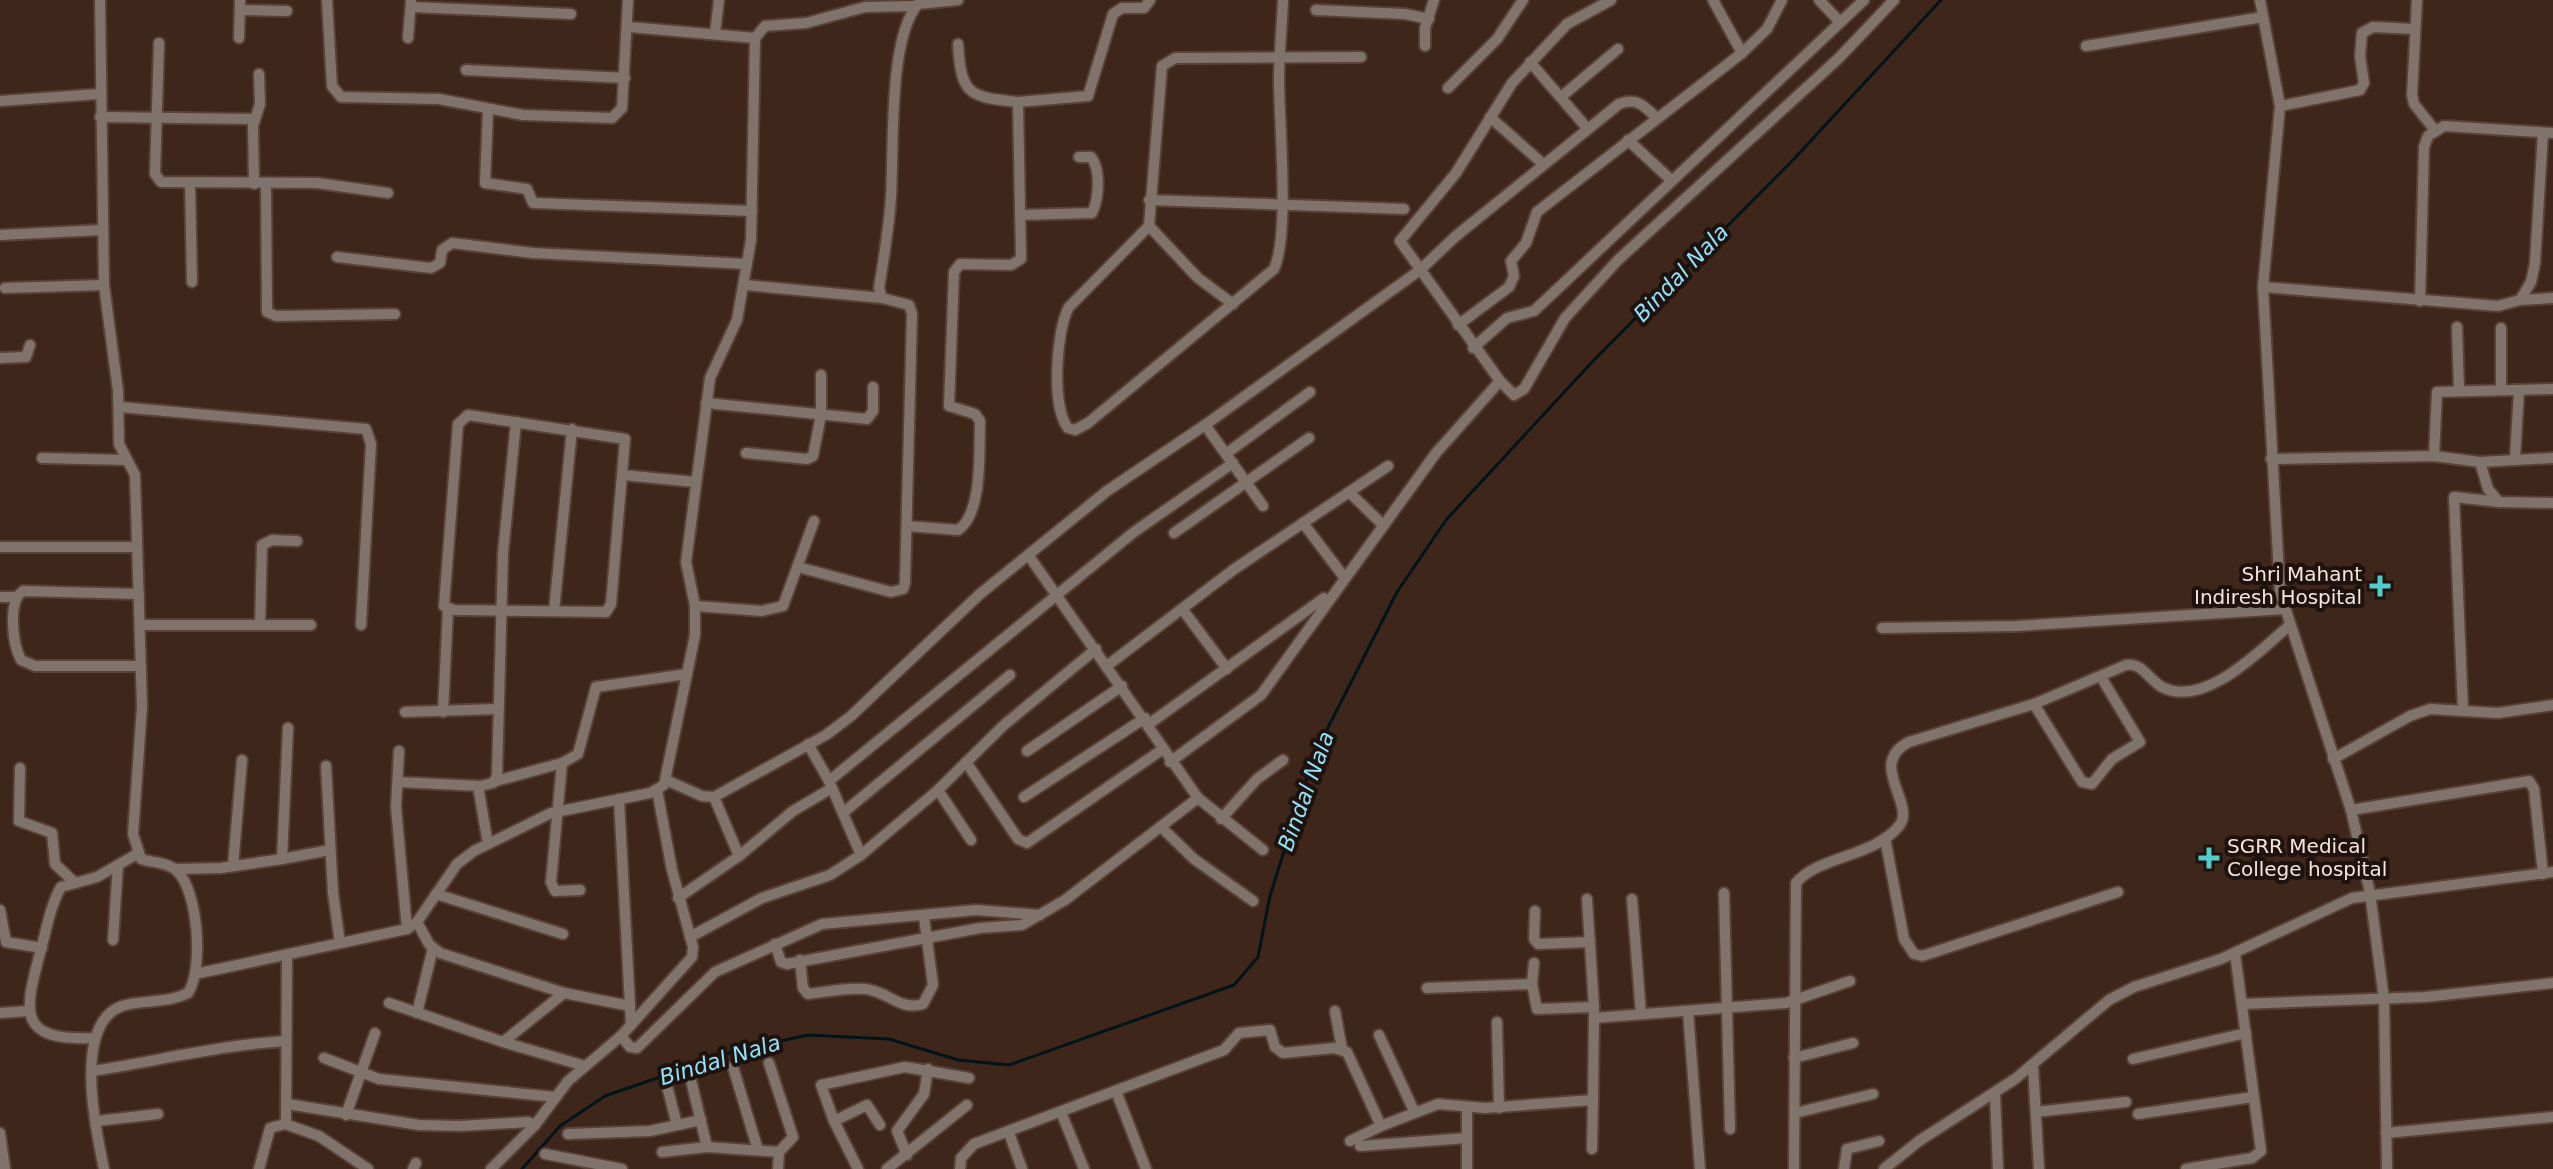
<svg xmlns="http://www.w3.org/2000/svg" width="2553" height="1169" viewBox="0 0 2553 1169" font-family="'DejaVu Sans',sans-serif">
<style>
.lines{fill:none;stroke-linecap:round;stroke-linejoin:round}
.stream{stroke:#00141a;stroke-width:3}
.street-casing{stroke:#584136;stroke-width:14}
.street{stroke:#7f736c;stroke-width:10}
.poi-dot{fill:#52cdcc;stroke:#1d120d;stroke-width:3}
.labels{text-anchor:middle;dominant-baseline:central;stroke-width:8;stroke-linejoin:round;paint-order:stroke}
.poi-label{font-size:20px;fill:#f5e5de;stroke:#1d120d;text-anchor:end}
.water-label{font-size:22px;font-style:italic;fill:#92e1fa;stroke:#1d120d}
</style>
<rect width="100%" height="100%" fill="#3e261b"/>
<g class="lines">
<path class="stream" d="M522,1169L560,1126L605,1096L735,1051L808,1035L889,1039L958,1060L1009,1065L1234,985L1258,957L1270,896L1314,755L1397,592L1446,520L1593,361L1793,160L1941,0"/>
<defs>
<g id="street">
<path d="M100,0L104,285L118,391L119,444L135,475L142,707L133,834L141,859C153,863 168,862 177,871C198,890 204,969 188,993C167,1004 144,999 122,1006C72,1024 96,1131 104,1169"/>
<path d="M327,0L332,86L341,97L439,99L523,115L612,118L622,108L628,0"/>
<path d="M1713,0L1742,53"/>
<path d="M1819,0L1840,22"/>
<path d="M2260,0L2280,106L2263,287L2280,592L2351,810L2370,893L2384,999L2387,1169"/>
<path d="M2417,0L2412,95L2414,104L2434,129"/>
<path d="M411,7L571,14"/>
<path d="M240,10L287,11"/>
<path d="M1316,10L1405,14L1429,19"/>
<path d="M629,27L755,38"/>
<path d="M715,33L719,0"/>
<path d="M239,38L240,0"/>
<path d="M408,38L411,1"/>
<path d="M159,43L155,174L161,182L317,183L388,193"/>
<path d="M958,44C961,95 969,97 1018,102"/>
<path d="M1425,46V28L1434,0"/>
<path d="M2086,46L2263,17"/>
<path d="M1530,62L1587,128"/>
<path d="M466,70L625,78"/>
<path d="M1448,88L1497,39L1523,0"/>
<path d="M1561,97L1618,49"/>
<path d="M0,101L99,94"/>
<path d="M2280,106L2360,90L2364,83L2360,56L2362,33L2373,27L2415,29"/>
<path d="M488,111L485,183L527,189L533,203L752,211"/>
<path d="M100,117L254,119"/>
<path d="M1490,117L1543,164"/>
<path d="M1628,140L1671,180"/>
<path d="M254,184L253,126L260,104L259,74"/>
<path d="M266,184L267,312L276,316L395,314"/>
<path d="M190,185L192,282"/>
<path d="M1149,200L1404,209"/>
<path d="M1020,215L1092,213C1099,199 1101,169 1091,157H1079"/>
<path d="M1149,226L1069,307C1056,330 1051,407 1068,428L1075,430L1088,423L1274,269C1290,234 1279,123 1279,80C1279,53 1282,26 1283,0"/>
<path d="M0,235L102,230"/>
<path d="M337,257L431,268L440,263L442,250L452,243L533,253L747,264"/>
<path d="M745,285L882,298"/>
<path d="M2263,287L2498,306L2520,300L2531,282L2535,263L2543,133"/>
<path d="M5,288L104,285"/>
<path d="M2520,300L2553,298"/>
<path d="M2420,301L2424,147L2428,136L2444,126L2553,133"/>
<path d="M1233,304L1198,278L1149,226L1162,66L1175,58L1361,57"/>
<path d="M1458,325L1509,287L1514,276L1511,261L1526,243L1537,212L1742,53L1767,29L1782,0"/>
<path d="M2457,327L2459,390"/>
<path d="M2501,328V390"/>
<path d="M1473,348L1507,318L1534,311L1864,0"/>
<path d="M0,358L26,357L30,345"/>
<path d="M1500,381L1514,395L1524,389L1565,318L1618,260L1839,58L1894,0"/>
<path d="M706,403L867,419L873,411V387"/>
<path d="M120,407L366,429L371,444L361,625"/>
<path d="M468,415L625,439L611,604L606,612L454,610L444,606L458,424Z"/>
<path d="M1205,425L1263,506"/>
<path d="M746,453L807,459L813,456L821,415V375"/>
<path d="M1227,453L1310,392"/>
<path d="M2434,456L2437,392L2553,389"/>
<path d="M42,458L126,460"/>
<path d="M2515,458L2519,390"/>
<path d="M2271,459L2434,456L2480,462L2553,458"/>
<path d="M2480,462L2488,489L2499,502L2553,503"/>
<path d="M623,475L695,482"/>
<path d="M1351,494L1383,525"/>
<path d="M1303,523L1344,577"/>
<path d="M907,526L958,530C983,514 979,450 980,421L975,414L949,406L954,272L960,264L1011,265L1021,259L1018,102L1088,96L1113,14L1122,8H1144L1150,0"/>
<path d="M1174,533L1309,438"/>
<path d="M0,547H136"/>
<path d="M1029,556L1198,798L1263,850"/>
<path d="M798,567L891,592L903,589L905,583L912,314L909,305L882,298L879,288C884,258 889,227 891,197C894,151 888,38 918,4L958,0"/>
<path d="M139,594L23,591C7,602 13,645 21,660L35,666H141"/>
<path d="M0,597H16"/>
<path d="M695,606L762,611L783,606L814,521"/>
<path d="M1183,610L1227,669"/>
<path d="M554,611L572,429"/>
<path d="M260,624L262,545L272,540L297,541"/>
<path d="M140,625H311"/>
<path d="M1882,628L2017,626L2285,609"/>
<path d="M1108,665L1233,570L1388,466"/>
<path d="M2034,704L2082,782L2092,784L2112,759L2140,742L2101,677"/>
<path d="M2463,710L2454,497L2499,502"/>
<path d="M405,712L497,709"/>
<path d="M443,712L448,609"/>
<path d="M1149,724L1324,598"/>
<path d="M808,744L829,781"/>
<path d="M399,751L396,807L407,929"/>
<path d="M1027,751L1122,686"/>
<path d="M2333,759L2410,716L2430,709L2498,713L2553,705"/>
<path d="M966,762L1018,839L1027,843L1163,749"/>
<path d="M1170,762L1261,695L1436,453L1500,381L1400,241L1456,173L1512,83L1567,24L1611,0"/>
<path d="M562,763L551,882L555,891L580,890"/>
<path d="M326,766L333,893L340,943"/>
<path d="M20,768L19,821L52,833L55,864L74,882"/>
<path d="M666,780L702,796L714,797L826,735L851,716L980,594L1107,491L1205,425L1420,270L1456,236L1619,104C1637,97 1644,106 1657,118"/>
<path d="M496,781L562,763L578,754L596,687L687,674"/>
<path d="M398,782L480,786"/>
<path d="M832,788L861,855"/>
<path d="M938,790L971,840"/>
<path d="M714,797L739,856L793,811L832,788L829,781L1134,532L1233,463"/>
<path d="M1024,797L1145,718"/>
<path d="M619,799L631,1025"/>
<path d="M2351,810L2529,781L2534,789L2543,874"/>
<path d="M844,812L1010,675"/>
<path d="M1221,819L1257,779L1283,760"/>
<path d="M1162,828L1194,859L1253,901"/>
<path d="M1885,838L1904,939L1914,954L1922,956L2118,892"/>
<path d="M488,844L479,792L480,786L493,783L497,776L503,553L516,422"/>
<path d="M282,859L330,850"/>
<path d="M233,866L242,760"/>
<path d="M176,869L221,868L282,859L288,728"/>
<path d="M1724,893L1730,1129"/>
<path d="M436,894L563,934"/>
<path d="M678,898L739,856"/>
<path d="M1587,899L1594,1007"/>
<path d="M1632,899L1641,1014"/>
<path d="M0,910L6,942L42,948"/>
<path d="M1535,911L1534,939L1538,944L1590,942"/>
<path d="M417,922L429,944L440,953L564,993L630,1006"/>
<path d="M690,937L762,898L830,875L861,855L938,790L1004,725L1096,649"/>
<path d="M113,940L118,865"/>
<path d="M775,944L781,962L787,964L980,928L1022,925L1065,900L1198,798"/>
<path d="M800,960L803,988L808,994C827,992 846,987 865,989C888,991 899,1011 923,1004L933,985L924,917"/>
<path d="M195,974L407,929L417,922L457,864L474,851L551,813L650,793L664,785L695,635V606L686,562L710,378L737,320L751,240L755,38L765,26L806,23L865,7L916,6"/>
<path d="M1532,984L1534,963"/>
<path d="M1427,988L1532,984L1537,1009L1594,1007V1018L1786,1003L1850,981"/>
<path d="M389,1003L503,1042L564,993"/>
<path d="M2242,1004L2425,997L2553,983"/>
<path d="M1335,1011L1342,1049"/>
<path d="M1688,1011L1700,1169"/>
<path d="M0,1013L28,1011"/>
<path d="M417,1013L433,948"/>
<path d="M1497,1022L1499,1108"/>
<path d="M1379,1035L1414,1111"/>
<path d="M621,1036L630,1047L637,1048L715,972L822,924L976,910L1040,915"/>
<path d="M94,1038C17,1041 24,1013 40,953C46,932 50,906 61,887L97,877L137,854"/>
<path d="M503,1042L585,1066"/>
<path d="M324,1058L379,1079L555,1097"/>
<path d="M1794,1058L1853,1043"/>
<path d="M2133,1059L2246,1033"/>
<path d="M769,1063L793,1137L779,1152L778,1169"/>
<path d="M2033,1066L2039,1169"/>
<path d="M733,1067L758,1150"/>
<path d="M92,1071C157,1061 220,1045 286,1041"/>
<path d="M690,1076L707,1147"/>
<path d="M667,1086L677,1125"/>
<path d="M1116,1091L1146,1169"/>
<path d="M1995,1094L1998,1169"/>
<path d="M287,1104L419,1125L460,1126L528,1122L535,1125"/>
<path d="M1467,1108V1169"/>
<path d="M1061,1112L1084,1169"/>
<path d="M2036,1112L2126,1102"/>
<path d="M1795,1113L1873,1094"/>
<path d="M2138,1114L2253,1097"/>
<path d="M346,1115L375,1033"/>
<path d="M97,1121L158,1114"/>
<path d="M834,1121L867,1105L880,1125"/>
<path d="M285,1124L319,1136L368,1169"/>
<path d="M0,1133L5,1169"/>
<path d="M1009,1133L1022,1169"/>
<path d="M2386,1133L2553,1117"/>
<path d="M568,1134L650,1131L701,1120"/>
<path d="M1350,1141L1381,1126"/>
<path d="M1360,1146L1467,1138"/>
<path d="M1592,1149L1593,1100"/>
<path d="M662,1152L707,1147L779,1152"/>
<path d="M545,1154L622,1169"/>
<path d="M907,1155L897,1131L924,1094L928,1069"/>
<path d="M259,1169L270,1128L285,1124L286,1118L287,956"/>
<path d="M413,1169L416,1163"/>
<path d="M491,1169L535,1125L568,1081L621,1036L692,957L693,947L672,870L657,790"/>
<path d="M858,1169L834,1121L821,1085L905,1067L969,1078"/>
<path d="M887,1169L967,1105"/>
<path d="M960,1169L961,1158L974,1144L1224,1050L1239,1033L1270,1030L1275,1047L1283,1053L1334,1048L1347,1052L1381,1126L1438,1104L1485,1108L1593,1100L1594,1018"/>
<path d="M1794,1169L1796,883C1818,856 1874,857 1899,826C1917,804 1866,764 1909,742L2034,704L2126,665C2142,662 2149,680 2162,687C2205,709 2260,650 2290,625"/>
<path d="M1844,1169L1847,1149L1879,1141"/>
<path d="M1884,1169L1919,1141L2015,1079L2109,1000L2134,987L2221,959L2352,898L2553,872"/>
<path d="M2186,1169L2252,1158L2261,1151L2235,953"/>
</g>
</defs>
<use href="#street" class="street-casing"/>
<use href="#street" class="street"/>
</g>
<g class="poi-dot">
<path d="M2376 574h8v8h8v8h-8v8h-8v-8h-8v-8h8z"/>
<path d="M2205 846h8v8h8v8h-8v8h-8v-8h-8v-8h8z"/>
</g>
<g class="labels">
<g class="poi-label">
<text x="2362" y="574">Shri Mahant<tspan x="2362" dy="23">Indiresh Hospital</tspan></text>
<text x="2227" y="846" text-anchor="start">SGRR Medical<tspan x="2227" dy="23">College hospital</tspan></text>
</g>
<g class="water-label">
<text transform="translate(1681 273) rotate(-46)">Bindal Nala</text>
<text transform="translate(1306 791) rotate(-70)">Bindal Nala</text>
<text transform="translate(720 1060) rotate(-17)">Bindal Nala</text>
</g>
</g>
</svg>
